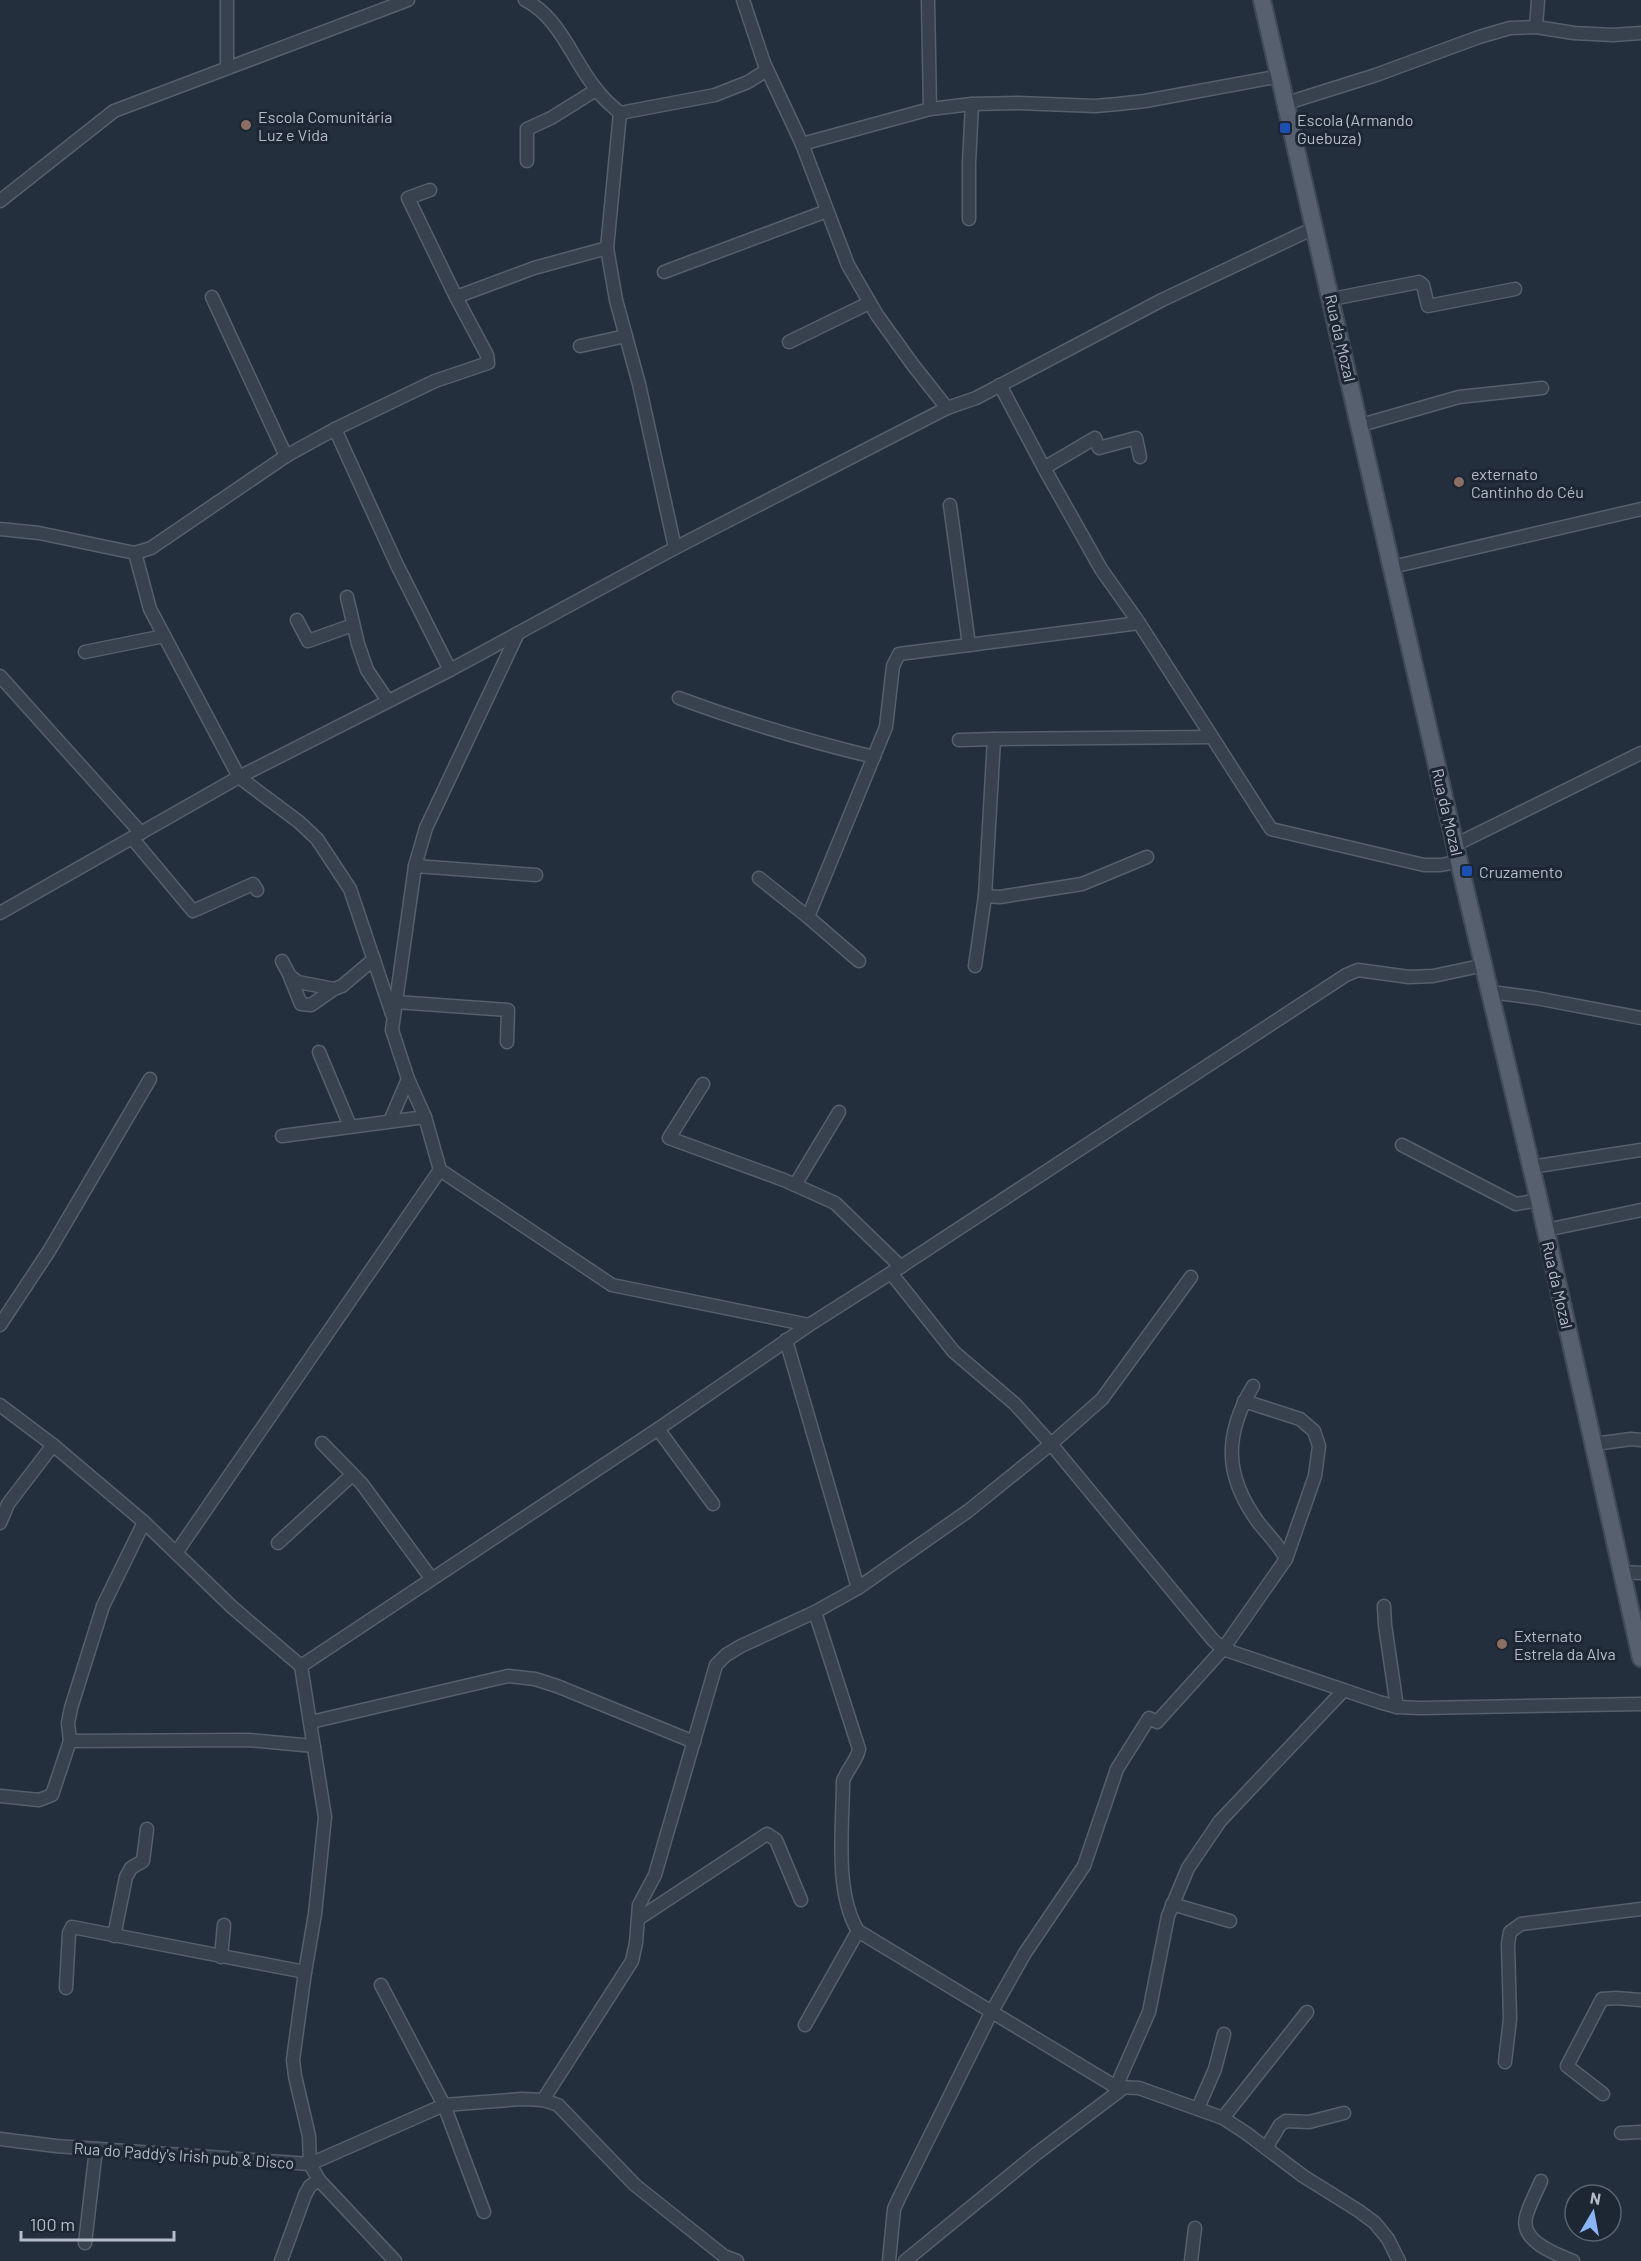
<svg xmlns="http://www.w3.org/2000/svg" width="1641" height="2261" viewBox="0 0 1641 2261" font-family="Barlow,sans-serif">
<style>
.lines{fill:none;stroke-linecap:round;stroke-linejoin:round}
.minor-casing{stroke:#565f6c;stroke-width:15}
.major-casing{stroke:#414a57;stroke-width:20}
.minor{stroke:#38414e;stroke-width:12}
.major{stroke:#56606e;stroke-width:16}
.education-dot{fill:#8d6e63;stroke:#1d2633;stroke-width:2}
.transit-dot{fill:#1a4fb4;stroke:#1d2633;stroke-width:2}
.labels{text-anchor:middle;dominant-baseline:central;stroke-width:6;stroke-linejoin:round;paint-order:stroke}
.poi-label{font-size:16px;fill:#b4bcc9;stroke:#1d2633;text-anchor:start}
.street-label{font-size:16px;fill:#b4bcc9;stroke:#1d2633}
</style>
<rect width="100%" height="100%" fill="#242f3e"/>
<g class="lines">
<defs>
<g id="minor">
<path d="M525,0C561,18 573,62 597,90C603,99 612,106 620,113L715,95L748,82L767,70"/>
<path d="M743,0L764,63L802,144L848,265L877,315L913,365L947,408"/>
<path d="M928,0L930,109"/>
<path d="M1536,27L1538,0"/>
<path d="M227,68V0"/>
<path d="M1287,103L1376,75L1479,37L1510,28L1536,27L1574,33L1613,35L1641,33"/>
<path d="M620,113L607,248L616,300L639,384L675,548"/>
<path d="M802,144L930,109L972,104L1018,103L1095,106L1118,104L1145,101L1281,76"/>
<path d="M527,161V129L551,118L596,90"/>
<path d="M0,201L114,111L408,0"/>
<path d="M969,219V163L972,104"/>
<path d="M664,272L827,211"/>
<path d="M212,297L286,456"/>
<path d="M456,297L534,268L607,248"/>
<path d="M1332,299L1419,282L1423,285L1428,306L1515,289"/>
<path d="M789,342L869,303"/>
<path d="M580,346L626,336"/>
<path d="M1000,385L1044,468L1101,569L1139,623L1271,829L1424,865H1441L1460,861"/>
<path d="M1361,425L1459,397L1542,388"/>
<path d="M335,429L397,565L450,670"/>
<path d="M1044,468L1095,438L1099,448L1136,438L1140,457"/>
<path d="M950,505L969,645"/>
<path d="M0,529L39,533L135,553L151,548L286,456L335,429L435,381L488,363L487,355L456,297L408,198L430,190"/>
<path d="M135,553L150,609L239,777L299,822L317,839L350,889L392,1014"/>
<path d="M1392,567L1641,509"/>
<path d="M347,597L358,644L367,670L388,701"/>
<path d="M297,620L308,641L353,625"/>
<path d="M518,633L426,828L415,866L392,1030L408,1079L425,1117L440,1170L612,1285L809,1325"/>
<path d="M85,652L164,636"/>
<path d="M0,676L141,833"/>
<path d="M679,698C743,722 808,741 874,757"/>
<path d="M959,740L994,739"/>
<path d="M132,838L193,911L253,884L257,890"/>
<path d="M1455,845L1641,753"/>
<path d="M415,866L536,875"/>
<path d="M759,878L808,917L886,727L893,666L899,654L1139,623"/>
<path d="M985,896L1000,897L1082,884L1147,857"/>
<path d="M0,913L239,777L450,670L675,548L947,408L976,398L1162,300L1314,228"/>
<path d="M808,917L859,961"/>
<path d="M282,961L290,976L298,982L334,989L342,986L374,959"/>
<path d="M975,966L985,896L994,739L1212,737"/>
<path d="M290,977L301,1004L311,1005L334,989"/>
<path d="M1491,992L1536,998L1641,1018"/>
<path d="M396,1002L508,1010L507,1042"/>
<path d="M319,1052L350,1126"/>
<path d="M703,1084L669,1138L784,1180L835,1203L901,1267"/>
<path d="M390,1121L408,1079"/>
<path d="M282,1136L425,1117"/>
<path d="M1402,1145L1516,1204L1539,1200"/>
<path d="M1531,1167L1641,1150"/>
<path d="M795,1185L839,1112"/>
<path d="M1546,1230L1641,1210"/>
<path d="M891,1273L954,1352L1015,1404L1051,1444L1213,1640L1223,1649L1379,1702L1397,1707L1420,1708L1641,1704"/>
<path d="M0,1325L49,1251L150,1079"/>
<path d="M786,1340L858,1588"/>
<path d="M1244,1401L1300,1419L1314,1431L1319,1446L1315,1476L1286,1559"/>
<path d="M0,1405L53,1445L144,1522L232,1607L301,1666L325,1817L315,1914L305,1972L293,2060L295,2076L309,2136L310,2164L444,2105L522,2099L543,2100L558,2105L635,2185L724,2256L737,2261"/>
<path d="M658,1429L713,1504"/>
<path d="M322,1443L362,1484L431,1578"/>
<path d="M1595,1444L1631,1439L1641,1440"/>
<path d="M0,1523L8,1504L53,1445"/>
<path d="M278,1543L352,1475"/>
<path d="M176,1553L440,1170"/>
<path d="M1622,1572L1641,1573"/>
<path d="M1384,1606L1385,1625L1397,1707"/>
<path d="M815,1612L859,1749C857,1761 847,1769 843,1781C843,1828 834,1891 858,1931L1116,2087L1139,2088L1223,2118L1246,2133L1303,2176L1359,2211L1375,2223L1388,2239L1399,2261"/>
<path d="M301,1666L658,1429L809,1325L891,1273L1346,975L1358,970L1409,977L1433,976L1485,965"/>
<path d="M311,1722L508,1676L535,1679L557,1686L694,1742"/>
<path d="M70,1741L248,1740L314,1746"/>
<path d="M0,1796L39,1800L52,1795L70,1741L68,1723L71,1708L103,1606L144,1522"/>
<path d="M1172,1904L1230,1921"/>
<path d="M638,1919L767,1834L776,1840L801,1900"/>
<path d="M114,1936L126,1877L131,1868L143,1861L147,1829"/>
<path d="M221,1957L224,1925"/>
<path d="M381,1985L444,2105L484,2212"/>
<path d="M66,1988L69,1933L72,1927L305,1972"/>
<path d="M805,2025L858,1931"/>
<path d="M1505,2062L1510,2019L1508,1944L1510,1932L1521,1924L1641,1909"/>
<path d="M1116,2087L1149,2012L1168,1916L1188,1868L1220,1821L1343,1691"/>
<path d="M1603,2094L1567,2066L1602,1999L1616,1998L1641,2000"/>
<path d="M543,2100L632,1961L636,1943L639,1905L655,1875L716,1665L726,1655L741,1646L815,1612L858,1588L968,1511L1051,1444L1102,1399L1191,1277"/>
<path d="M1198,2108L1215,2069L1224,2034"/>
<path d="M1223,2118L1307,2012"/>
<path d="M1621,2133L1641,2132"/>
<path d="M0,2139L56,2146L310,2164L319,2180L395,2261"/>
<path d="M1266,2148L1280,2125L1286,2121L1309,2122L1344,2113"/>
<path d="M1541,2181C1536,2193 1529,2205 1526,2217C1520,2241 1555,2254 1573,2261"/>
<path d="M85,2243L96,2149"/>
<path d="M281,2261L305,2195L310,2186L319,2180"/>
<path d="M889,2261L894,2209L900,2196L991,2013L1025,1953L1084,1866L1117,1769L1149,1718L1157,1722L1223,1649L1286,1559C1279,1545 1268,1535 1258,1522C1224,1475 1224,1435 1253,1386"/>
<path d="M905,2261L1036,2154L1122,2089"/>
<path d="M1191,2261L1195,2228"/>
</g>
<path id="major" d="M1262,0L1455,845L1539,1200L1641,1658"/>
</defs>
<use href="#minor" class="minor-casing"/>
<use href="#major" class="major-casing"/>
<use href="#minor" class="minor"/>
<use href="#major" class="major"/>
</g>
<g class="education-dot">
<circle cx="246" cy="125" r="6"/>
<circle cx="1459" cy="482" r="6"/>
<circle cx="1502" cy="1644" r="6"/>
</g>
<g class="transit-dot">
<rect x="1279" y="122" width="12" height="12" rx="3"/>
<rect x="1461" y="865" width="12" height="12" rx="3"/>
</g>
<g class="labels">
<g class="poi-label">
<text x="258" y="116">Escola Comunitária<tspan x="258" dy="18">Luz e Vida</tspan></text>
<text x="1297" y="119">Escola (Armando<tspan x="1297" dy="18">Guebuza)</tspan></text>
<text x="1471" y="473">externato<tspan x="1471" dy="18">Cantinho do Céu</tspan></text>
<text x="1479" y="871">Cruzamento</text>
<text x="1514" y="1635">Externato<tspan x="1514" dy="18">Estrela da Alva</tspan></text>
</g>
<g class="street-label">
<text transform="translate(1341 338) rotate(77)">Rua da Mozal</text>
<text transform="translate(1448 812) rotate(77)">Rua da Mozal</text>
<text transform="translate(1558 1285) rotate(77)">Rua da Mozal</text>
<text transform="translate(184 2155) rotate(4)">Rua do Paddy's Irish pub &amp; Disco</text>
</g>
</g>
<g transform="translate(1593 2213) rotate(10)"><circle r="28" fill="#1d2633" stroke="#59626f" stroke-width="1.5"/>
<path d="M0-4.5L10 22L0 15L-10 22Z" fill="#8ab4f8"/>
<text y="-9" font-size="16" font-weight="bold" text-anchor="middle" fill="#b4bcc9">N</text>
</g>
<path d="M21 2231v9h153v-9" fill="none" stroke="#b4bcc9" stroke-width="3"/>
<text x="30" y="2231" font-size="18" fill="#b4bcc9" stroke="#1d2633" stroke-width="4.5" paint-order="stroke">100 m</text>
</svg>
